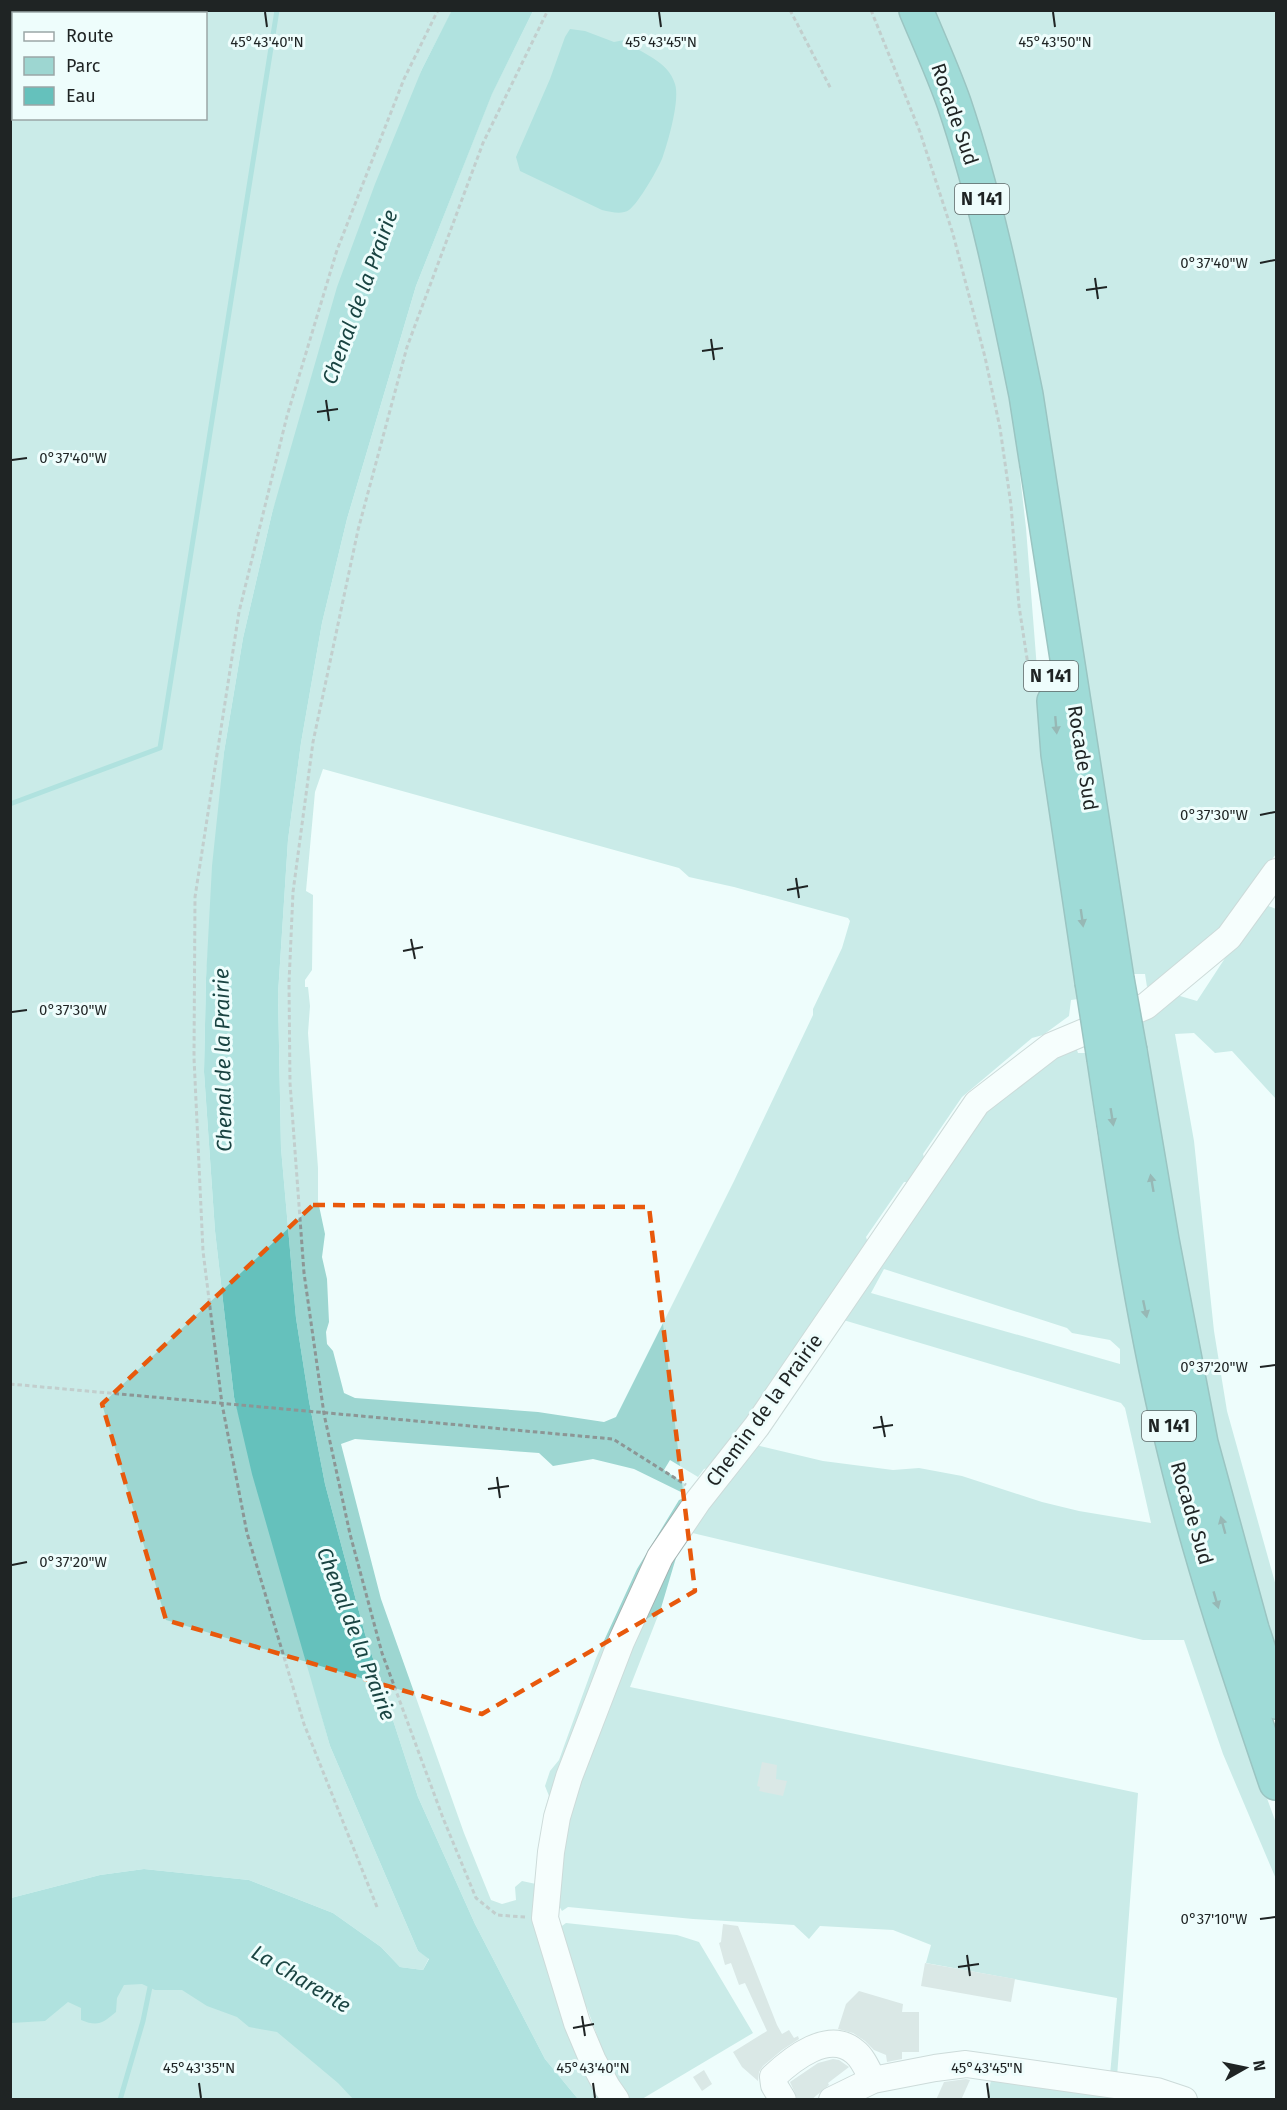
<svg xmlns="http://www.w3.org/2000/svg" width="1287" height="2110" viewBox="0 0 1287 2110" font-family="'Fira Sans',sans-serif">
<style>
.green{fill:#9dd6d1;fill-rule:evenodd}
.water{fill:#65c1bc}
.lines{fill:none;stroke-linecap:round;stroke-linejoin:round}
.stream{stroke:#65c1bc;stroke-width:5}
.building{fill:#c0cecd}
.minor-casing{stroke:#a4b2b1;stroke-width:28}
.highway-casing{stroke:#34807c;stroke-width:36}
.path{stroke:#8c9695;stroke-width:3;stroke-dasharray:4.5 3;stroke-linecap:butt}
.minor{stroke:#fff;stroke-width:26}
.highway{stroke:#3fb2ac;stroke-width:33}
.highway-bridge-casing{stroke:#34807c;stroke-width:36;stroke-linecap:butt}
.highway-bridge{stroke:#3fb2ac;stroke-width:33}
.oneway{fill:#2d6461}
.marked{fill:none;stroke:#e8590c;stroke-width:4.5;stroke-dasharray:12 8;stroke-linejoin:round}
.ticks{fill:none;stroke:#1f2424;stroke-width:2}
.labels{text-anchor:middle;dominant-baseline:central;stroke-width:6;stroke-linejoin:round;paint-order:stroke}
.shield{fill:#eefdfc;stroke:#5d6565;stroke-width:1.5}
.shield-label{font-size:18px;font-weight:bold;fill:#1f2424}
.street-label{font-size:20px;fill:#1f2424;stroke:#eefdfc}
.water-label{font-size:21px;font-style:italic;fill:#1a4442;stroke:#eefdfc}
.ticks-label{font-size:15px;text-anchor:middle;fill:#1f2424;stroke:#eefdfc;stroke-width:6;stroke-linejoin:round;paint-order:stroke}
</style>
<rect width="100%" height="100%" fill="#eefdfc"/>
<g class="green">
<path d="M11,11H452L422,69L272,513L243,638L224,752L206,978L204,1072L215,1231L234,1397L330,1746L418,1951L429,1958L423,1970L400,1967L381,1947L333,1913L249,1880L144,1869L100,1875L11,1898ZM14,14H206V118H14Z"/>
<path d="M533,11H900L947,124L997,319L1013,414L1026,528L1037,669L1039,728L1078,999L1071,1000L1069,1016L1043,1035L1032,1038L962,1097L923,1154L925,1161L912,1182H904L866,1237L868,1243L718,1466L704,1469L698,1477L670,1460L664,1470L685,1484L683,1493L634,1469L593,1459L553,1466L539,1453L355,1439L341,1444L381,1599L464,1833L491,1900L502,1904L516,1900L515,1887L522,1881L536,1884L544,1813L549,1796L545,1786L550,1771L559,1760L596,1658L637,1569L679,1500L691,1495L657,1550L542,1897L600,2092L597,2099H578L545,2059L475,1924L418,1797L365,1634L325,1484L309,1401L296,1318L281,1148L278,994L288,840L301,743L322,623L347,519L416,286L492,93ZM323,769L679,868L689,877L734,887L848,918L850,921L842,948L813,1009V1015L734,1181L616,1417L604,1422L538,1412L355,1398L344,1393L333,1351L327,1344L326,1332L329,1322L327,1279L322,1257L325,1234L318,1201V1168L308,1033L310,1006L308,987H305V980L312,970L313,895L306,891L315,792Z"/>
<path d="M932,11H1276V854L1211,940L1171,976L1147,987L1145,974H1131C1110,830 1088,686 1066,543C1039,365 1009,174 932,11Z"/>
<path d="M1261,903L1276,909V1099L1232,1051L1215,1053L1194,1033L1175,1034L1194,1141L1214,1331L1227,1411L1276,1586V1649L1242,1534L1202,1377L1141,1024L1146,1011L1169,996H1180L1197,1001Z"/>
<path d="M1069,1044L1077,1050L1078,1053H1086L1097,1134L1126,1289L1167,1484L1219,1667L1276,1823V1879L1223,1754L1184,1640H1143L684,1531L661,1608L630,1687L1138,1793L1117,2077L1110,2075L1117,1998L926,1963L931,1945L893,1930L820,1926L809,1939L794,1925L693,1919L568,1907L562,1911L558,1904L557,1870L563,1825L603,1704L665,1559L702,1506L756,1445L823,1461L893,1470L919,1468L962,1476L1042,1502L1079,1511L1151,1523L1125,1408L1121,1403L840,1319L961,1130L1005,1087L1053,1050ZM884,1269L1067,1328L1072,1333L1110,1340L1120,1349V1364L871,1293Z"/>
<path d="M566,1923L677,1935L699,1942L753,2033L642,2099H627L615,2084L587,2008L577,1997L559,1928Z"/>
<path d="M97,1974L177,1977L301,2039L376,2099H11L10,2011Z"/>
<path d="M992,2075L1149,2100H987Z"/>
</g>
<g class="water">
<path d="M452,10L533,11L492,94L416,286L347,519L322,623L301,743L288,840L278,994L281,1148L296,1318L309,1401L325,1484L365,1634L418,1797L475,1924L545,2059L578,2099H353L338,2083L277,2032L249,2027L237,2017L207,2006L182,1990H155L142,1984L124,1985L117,1998L116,2012C103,2023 98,2027 81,2020V2008L68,2002L45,2021L11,2023V1898L100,1875L144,1869L249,1880L333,1913L381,1947L400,1967L423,1970L429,1959L418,1951L330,1746L252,1474L234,1397L215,1231L204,1072L206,978L212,866L224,752L243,638L272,513L337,287L375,184L422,69Z"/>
<path d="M570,29L585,31L614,42L624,40C641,54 668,60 675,84C680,99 669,139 663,156C660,166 638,204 629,210C622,215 611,212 602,210L520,171L516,157L550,79L565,37Z"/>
</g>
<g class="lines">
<g class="stream">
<path d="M10,804L160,748L277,10"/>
<path d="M120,2100L143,2021L151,1982"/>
</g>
</g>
<g class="building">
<path d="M762,1762L777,1765L776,1779L787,1781L783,1796L759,1791L760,1787L757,1786Z"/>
<path d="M723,1924L738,1926L777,2025L782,2034L789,2030L794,2038L798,2036L799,2039L782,2050L763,2066L759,2072L758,2081L742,2067L733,2052L767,2031L745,1983L739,1985L731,1963L725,1965L719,1943L721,1942Z"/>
<path d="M925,1963L1015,1979L1011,2002L921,1986Z"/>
<path d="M859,1991L903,2004L902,2012H919V2052H902V2059L887,2062L886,2055L874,2050L865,2041L853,2033L838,2029L846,2004Z"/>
<path d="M833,2059L839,2060L849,2067L828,2083L829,2085L811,2100H798L790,2082L818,2063Z"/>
<path d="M704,2070L712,2084L702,2091L693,2077Z"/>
<path d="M966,2079L970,2080L961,2100H936L944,2082Z"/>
</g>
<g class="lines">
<defs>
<g id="minor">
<path d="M616,2100L607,2087L593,2061L577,2023L545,1918L551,1852L557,1817L569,1777L621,1642L660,1557L698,1501L757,1426L977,1103L1051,1046L1146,1006L1229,937L1276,872"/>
<path d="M783,2100L774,2085L773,2077C792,2059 829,2029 855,2052C863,2058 868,2071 873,2080"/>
<path d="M832,2100L873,2080L935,2068L966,2064L1157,2091L1184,2100"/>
</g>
<g id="highway">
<path d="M916,10C929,41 943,72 954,103C986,198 1006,297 1026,395L1117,979"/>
<path d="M1054,701L1058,754L1092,982"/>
<path d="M1130,1051L1162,1240L1201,1443L1252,1629L1276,1702"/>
<path d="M1104,1059C1124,1191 1143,1323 1175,1453C1202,1565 1239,1674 1276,1783"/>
</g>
</defs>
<use href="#minor" class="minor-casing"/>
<use href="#highway" class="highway-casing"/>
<g class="path">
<path d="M790,10L831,89"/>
<path d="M871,10L920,132L953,234L985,357L1000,428L1011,505L1019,606L1032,691"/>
<path d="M10,1384L613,1439L686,1485"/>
<path d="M377,1907L304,1724L247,1533L222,1404L203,1251L194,1058L195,897L239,612L287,416L337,250L404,79L438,10"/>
<path d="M525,1917L497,1915L476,1898L443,1818L382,1653L350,1534L324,1414L304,1273L290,1083L289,983L293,892L313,742L358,530L407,347L483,143L548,10"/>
</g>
<use href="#minor" class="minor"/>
<use href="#highway" class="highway"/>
<defs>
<g id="highway-bridge">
<path d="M1117,979L1130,1051"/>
<path d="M1092,982L1104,1059"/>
</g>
</defs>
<use href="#highway-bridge" class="highway-bridge-casing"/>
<use href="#highway-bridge" class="highway-bridge"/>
</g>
<defs><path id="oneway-solid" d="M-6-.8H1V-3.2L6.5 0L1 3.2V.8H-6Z" transform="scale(1.5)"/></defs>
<g class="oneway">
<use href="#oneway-solid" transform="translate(1056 725) rotate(85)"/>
<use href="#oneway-solid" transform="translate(1082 918) rotate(82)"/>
<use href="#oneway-solid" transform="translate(1112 1117) rotate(81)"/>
<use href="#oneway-solid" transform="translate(1152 1183) rotate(-100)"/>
<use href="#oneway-solid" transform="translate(1145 1309) rotate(78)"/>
<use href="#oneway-solid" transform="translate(1223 1525) rotate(-105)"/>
<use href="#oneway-solid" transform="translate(1216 1600) rotate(74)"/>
</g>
<path d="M0 0H1287V2110H0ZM313,1205L649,1207L695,1591L482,1714L166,1620L102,1404Z" fill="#eefdfc" fill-opacity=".55" fill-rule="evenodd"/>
<path class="marked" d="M313,1205L649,1207L695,1591L482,1714L166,1620L102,1404Z"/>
<path class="ticks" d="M265,12L267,27M659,12L661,27M1053,12L1055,27M1260,263L1275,260M1095,278L1098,299M1086,290L1107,287M711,339L714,360M702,351L723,348M326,400L329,421M317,412L338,409M12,460L27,458M1260,815L1275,812M796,878L799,898M787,890L808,886M411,939L415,959M403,951L423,947M12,1012L27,1010M1260,1367L1275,1365M881,1416L885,1437M873,1428L893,1425M497,1477L500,1498M488,1489L509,1486M12,1565L27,1562M1260,1919L1275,1917M967,1955L970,1976M958,1967L979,1964M582,2016L585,2036M573,2028L594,2024M199,2083L201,2098M593,2083L595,2098M987,2083L989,2098"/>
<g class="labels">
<g class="shield">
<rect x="955" y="184" width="54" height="30" rx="4.5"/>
<rect x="1024" y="661" width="54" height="30" rx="4.5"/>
<rect x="1142" y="1411" width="54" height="30" rx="4.5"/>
</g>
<g class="shield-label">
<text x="982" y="199">N 141</text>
<text x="1051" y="676">N 141</text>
<text x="1169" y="1426">N 141</text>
</g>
<g class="street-label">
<text transform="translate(955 114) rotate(71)">Rocade Sud</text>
<text transform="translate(1083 758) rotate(81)">Rocade Sud</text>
<text transform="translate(764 1410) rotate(-54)">Chemin de la Prairie</text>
<text transform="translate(1192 1513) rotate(74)">Rocade Sud</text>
</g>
<g class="water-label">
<text transform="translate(360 297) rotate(-70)">Chenal de la Prairie</text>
<text transform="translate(223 1060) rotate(-91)">Chenal de la Prairie</text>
<text transform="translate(356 1634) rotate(69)">Chenal de la Prairie</text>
<text transform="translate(301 1979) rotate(31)">La Charente</text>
</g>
</g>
<g class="ticks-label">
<text x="267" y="47">45°43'40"N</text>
<text x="661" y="47">45°43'45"N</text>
<text x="1055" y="47">45°43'50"N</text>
<text x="1214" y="268">0°37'40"W</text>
<text x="73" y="463">0°37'40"W</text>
<text x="1214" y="820">0°37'30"W</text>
<text x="73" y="1015">0°37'30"W</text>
<text x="1214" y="1372">0°37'20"W</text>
<text x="73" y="1567">0°37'20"W</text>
<text x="1214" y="1924">0°37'10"W</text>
<text x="199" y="2073">45°43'35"N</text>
<text x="593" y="2073">45°43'40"N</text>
<text x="987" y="2073">45°43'45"N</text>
</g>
<rect width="1287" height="2110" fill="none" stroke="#1f2424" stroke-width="24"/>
<rect x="12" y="12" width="195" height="108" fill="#eefdfc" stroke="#9ba6a6" stroke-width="1.5"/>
<rect x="24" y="32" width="30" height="9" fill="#ffffff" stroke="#9ba6a6" stroke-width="1.5"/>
<text x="66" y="42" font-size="18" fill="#1f2424">Route</text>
<rect x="24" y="57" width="30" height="18" fill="#9dd6d1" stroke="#9ba6a6" stroke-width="1.5"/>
<text x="66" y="72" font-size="18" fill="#1f2424">Parc</text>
<rect x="24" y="87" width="30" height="18" fill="#65c1bc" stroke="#9ba6a6" stroke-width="1.5"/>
<text x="66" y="102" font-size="18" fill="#1f2424">Eau</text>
<g transform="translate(1245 2068) rotate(81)" stroke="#eefdfc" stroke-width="4.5" paint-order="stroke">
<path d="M0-4.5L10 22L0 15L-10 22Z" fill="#1f2424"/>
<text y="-9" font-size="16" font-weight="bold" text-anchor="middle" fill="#1f2424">N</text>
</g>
</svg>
